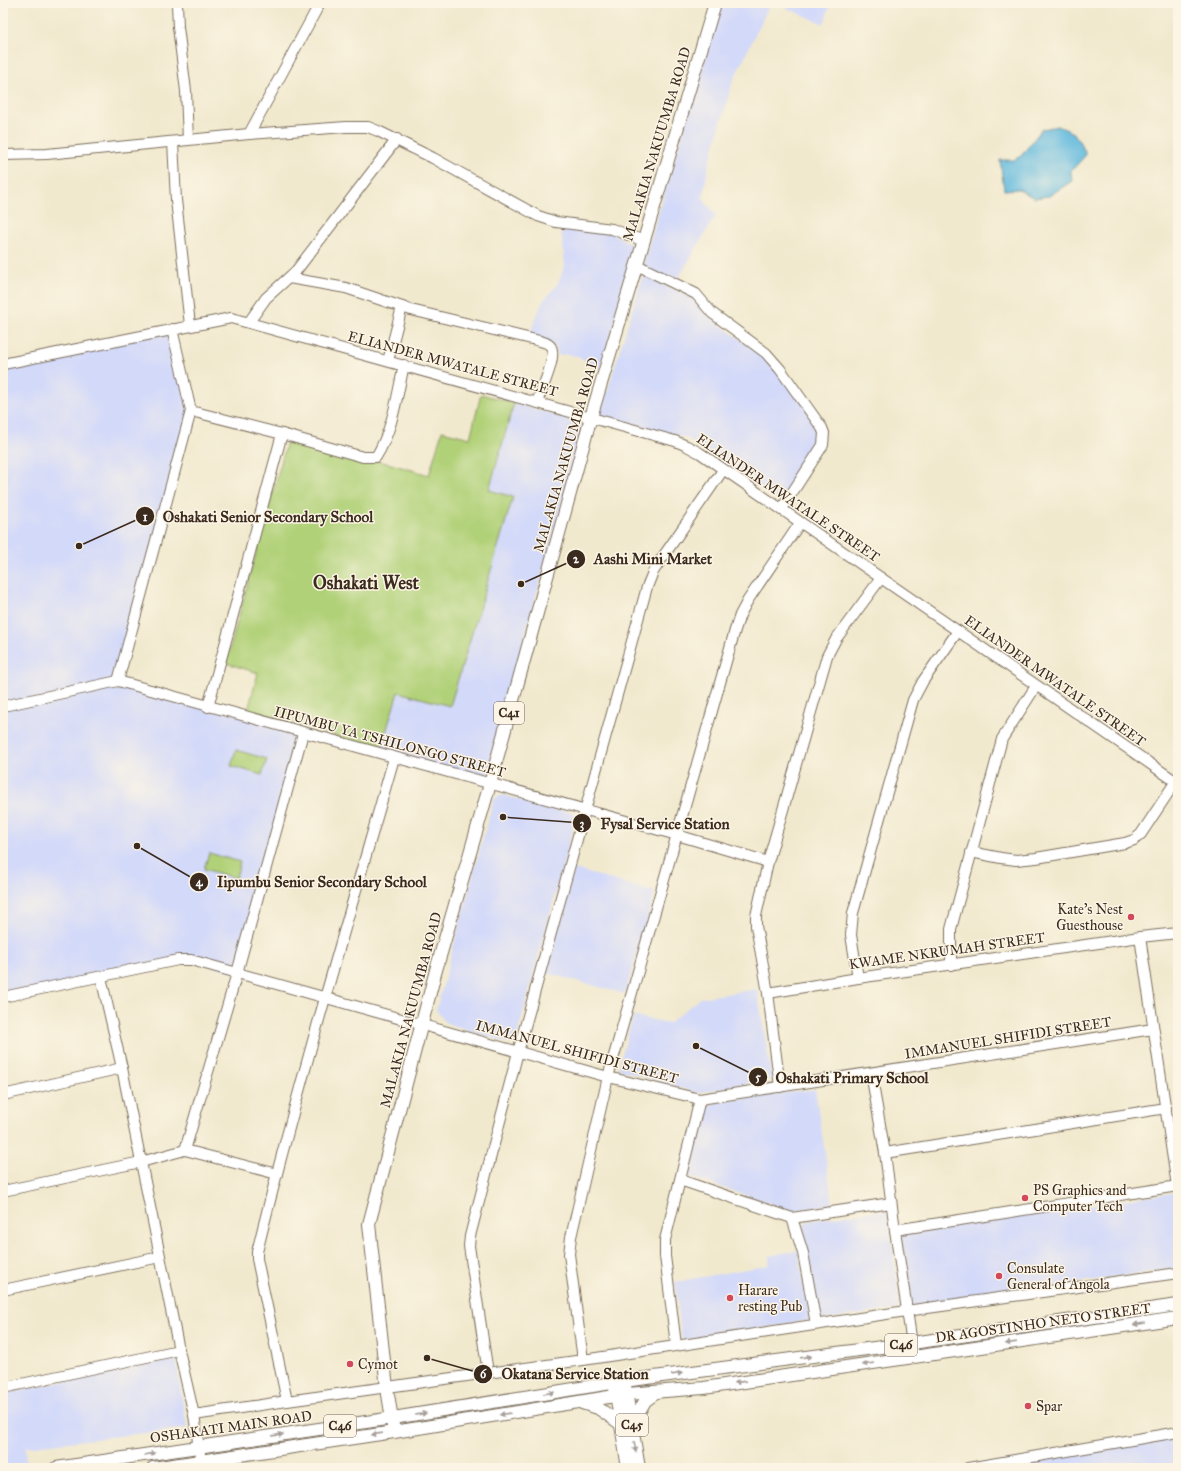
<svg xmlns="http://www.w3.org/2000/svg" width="1181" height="1471" viewBox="0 0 1181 1471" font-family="'IM FELL Great Primer',serif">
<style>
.built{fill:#d3d9f9}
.green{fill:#b1d178;stroke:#767e4b}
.water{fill:#61b9de;stroke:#4e727e}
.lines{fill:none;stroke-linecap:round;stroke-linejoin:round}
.minor-casing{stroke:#7b6d5c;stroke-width:12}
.major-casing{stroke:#7b6d5c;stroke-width:14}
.minor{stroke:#fff;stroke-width:10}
.major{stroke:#fff;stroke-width:12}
.oneway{fill:#a79f9a}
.poi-dot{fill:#d1495b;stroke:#fcf5e5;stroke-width:1.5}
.labels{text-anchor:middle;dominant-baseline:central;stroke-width:3;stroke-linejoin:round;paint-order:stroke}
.shield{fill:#fcf5e5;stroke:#75675a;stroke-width:1}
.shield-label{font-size:13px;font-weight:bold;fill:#3b2a1e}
.street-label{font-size:14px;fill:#3b2a1e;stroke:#fcf5e5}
.poi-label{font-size:14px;fill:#3b2a1e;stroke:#fcf5e5;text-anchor:start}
.district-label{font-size:18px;font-weight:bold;fill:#3b2a1e;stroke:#fcf5e5}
.leader{fill:none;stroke:#3b2a1e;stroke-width:1.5}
.callout-dot{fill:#3b2a1e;stroke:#fcf5e5;stroke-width:1.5}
.mark-label{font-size:12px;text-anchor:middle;font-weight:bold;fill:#fff}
.callout-label{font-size:15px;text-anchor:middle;font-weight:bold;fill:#3b2a1e;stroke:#fcf5e5;stroke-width:3;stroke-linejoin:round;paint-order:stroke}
</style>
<rect width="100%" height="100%" fill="#fcf5e5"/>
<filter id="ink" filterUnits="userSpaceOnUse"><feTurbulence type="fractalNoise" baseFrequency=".025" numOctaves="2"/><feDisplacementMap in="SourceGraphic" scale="8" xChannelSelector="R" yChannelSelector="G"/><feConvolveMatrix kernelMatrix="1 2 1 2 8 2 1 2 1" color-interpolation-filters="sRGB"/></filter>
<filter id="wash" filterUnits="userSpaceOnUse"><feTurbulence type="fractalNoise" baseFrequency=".012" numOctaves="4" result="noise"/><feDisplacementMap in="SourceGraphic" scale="16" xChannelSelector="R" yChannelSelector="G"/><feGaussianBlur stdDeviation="0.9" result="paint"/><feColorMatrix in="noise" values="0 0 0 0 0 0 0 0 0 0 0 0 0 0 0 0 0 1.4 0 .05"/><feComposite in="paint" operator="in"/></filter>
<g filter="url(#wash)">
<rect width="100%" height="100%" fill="#f1e9ce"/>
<g class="built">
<path d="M722,3H762L769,6L733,81L708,168L703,197L706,203L716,215L675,284L642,268Z"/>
<path d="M774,3H831L824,24Z"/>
<path d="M561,228L610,232L630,244L637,250L600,369L576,356L566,354L558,356L555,346L529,335L543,301L557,285L565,266Z"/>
<path d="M643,275L691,297L705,313L780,369L824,433L785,506L687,438L600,415Z"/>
<path d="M172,329L191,411L118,681L303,733L237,973L191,960L3,997V364Z"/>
<path d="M514,403L578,422L582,427L486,778L381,749L398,692L449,706L513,497L489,491Z"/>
<path d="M502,795L573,813L576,817L516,1040L511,1044L446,1023L436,1010L494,798Z"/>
<path d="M574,869L655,892L625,994L546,973Z"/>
<path d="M757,989L772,1079L697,1093L618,1069L633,1016L669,1023L700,998Z"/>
<path d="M815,1089L833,1204L794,1211L687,1176L704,1108L719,1101Z"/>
<path d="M1178,1192V1268L909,1307L899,1233Z"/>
<path d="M882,1210L888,1213L900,1305L898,1309L820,1320L803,1227L807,1221Z"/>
<path d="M798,1250L811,1320L682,1341L675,1282L769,1265V1256Z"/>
<path d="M176,1359L187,1428L26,1447L25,1464L3,1468V1394Z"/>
<path d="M1178,1432V1468H968Z"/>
</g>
<g class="green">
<path d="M481,394L514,403L489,490L513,497L450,706L398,692L381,749L248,710L258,673L226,663L287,441L391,464L429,475L442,431L470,438Z"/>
<path d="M236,750L267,759L262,775L231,766Z"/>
<path d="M209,853L240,862L236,878L204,869Z"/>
</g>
<path class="water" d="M1058,126L1074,133L1085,151V156L1071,171L1072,181L1049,196L1034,198L1019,189L1004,190L1000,160H1014L1021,156L1042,129Z"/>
</g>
<g filter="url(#ink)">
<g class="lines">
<defs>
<g id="minor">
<path d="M177,3L178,27L186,91L188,140"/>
<path d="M249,134L320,3"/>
<path d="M173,142L176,200L190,325"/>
<path d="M3,155L47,154L249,134L346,127H368L378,131L433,158L538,216L556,222L612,229L644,241"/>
<path d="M637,265L696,294L712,313L766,353L780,369L822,428L824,433L823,445L781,510"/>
<path d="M289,278L346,288L411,310L540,341C543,342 549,343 551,347C557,357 541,391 537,402"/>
<path d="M249,322L266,298L296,271L397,139"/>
<path d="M388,361L402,307"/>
<path d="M3,364L231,318L675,441L687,446L700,453L1178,783"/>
<path d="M191,411L282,434L208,707"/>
<path d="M282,434L363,457H376C393,429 397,396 404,365"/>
<path d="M118,681L191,411L172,329"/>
<path d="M3,706L118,681L677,835L768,862"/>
<path d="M394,758C347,922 298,1086 257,1252V1259L287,1401L488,1373L469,1246L470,1236L518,1052L647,587L653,572L660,561L723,470"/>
<path d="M971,852L1001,858L1016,860L1036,858L1125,843L1134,840L1141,834L1176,781"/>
<path d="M1140,937L1177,1186"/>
<path d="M951,965V929L1002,739L1036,686"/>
<path d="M101,977L122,1068L179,1350L194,1415L201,1461"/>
<path d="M858,978L851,935L853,913L913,700L923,681L958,631"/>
<path d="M768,993L858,978L1140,937L1178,933"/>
<path d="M3,997L178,960H191L608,1077L700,1099L1153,1029"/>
<path d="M871,1073L885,1153L895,1230L1178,1186"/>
<path d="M780,1087L768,993L756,926V916L768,862L827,656L836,639L881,578"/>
<path d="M3,1095L122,1068"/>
<path d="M185,1150L277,1174"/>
<path d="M885,1153L1166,1108"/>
<path d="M680,1180L792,1218L803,1253L816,1324"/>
<path d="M3,1191L141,1162L185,1150L237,973L303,733"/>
<path d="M792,1218L891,1203"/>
<path d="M895,1230L914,1357"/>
<path d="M3,1290L160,1257"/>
<path d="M676,1345L665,1256V1240L700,1099"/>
<path d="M583,1360L569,1254L571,1237L608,1077L735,630L740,615L748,600L800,523"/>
<path d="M488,1373L583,1360L906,1311L1178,1273"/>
<path d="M3,1388L179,1350"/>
<path d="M194,1415L287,1401"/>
<path d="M968,1468L1178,1432"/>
</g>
<g id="major">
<path d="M625,1386L639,1468"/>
<path d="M615,1388L628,1468"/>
<path d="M582,1403L598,1408L621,1424"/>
<path d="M632,1424L645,1401L657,1392"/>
<path d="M394,1432L387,1388L369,1224L436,970L490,784L591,417L715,3"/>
<path d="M56,1468L393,1418L624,1381L912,1343L1178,1305"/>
<path d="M153,1468L394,1432L627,1394L704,1388L1178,1318"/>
</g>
</defs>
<use href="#minor" class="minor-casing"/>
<use href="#major" class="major-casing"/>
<use href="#minor" class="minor"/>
<use href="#major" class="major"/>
</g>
<defs><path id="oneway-solid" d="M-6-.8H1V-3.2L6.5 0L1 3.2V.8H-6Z"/></defs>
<g class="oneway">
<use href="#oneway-solid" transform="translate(1139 1324) rotate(171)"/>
<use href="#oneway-solid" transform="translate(1011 1343) rotate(172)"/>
<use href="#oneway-solid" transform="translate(806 1357) rotate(-8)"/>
<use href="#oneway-solid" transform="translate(868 1364) rotate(172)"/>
<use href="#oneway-solid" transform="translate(677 1374) rotate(-8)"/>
<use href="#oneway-solid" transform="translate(740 1382) rotate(172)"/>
<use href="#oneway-solid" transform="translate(549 1393) rotate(-9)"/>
<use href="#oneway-solid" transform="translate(421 1414) rotate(-9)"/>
<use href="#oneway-solid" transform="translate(505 1414) rotate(171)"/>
<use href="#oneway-solid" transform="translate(377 1434) rotate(172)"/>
<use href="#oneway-solid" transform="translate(278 1435) rotate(-8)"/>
<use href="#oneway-solid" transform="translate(635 1447) rotate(81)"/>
<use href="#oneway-solid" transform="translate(150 1454) rotate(-8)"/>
</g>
</g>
<g class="poi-dot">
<circle cx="1131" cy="917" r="4"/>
<circle cx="1025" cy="1198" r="4"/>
<circle cx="999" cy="1276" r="4"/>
<circle cx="730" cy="1298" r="4"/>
<circle cx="350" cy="1364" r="4"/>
<circle cx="1028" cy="1406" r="4"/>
</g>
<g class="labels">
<g class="shield">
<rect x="494" y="702" width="30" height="22" rx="3"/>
<rect x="885" y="1334" width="32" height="22" rx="3"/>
<rect x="616" y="1414" width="32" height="22" rx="3"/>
<rect x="324" y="1415" width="32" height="22" rx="3"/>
</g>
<g class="shield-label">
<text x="509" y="713">C41</text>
<text x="901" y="1345">C46</text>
<text x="632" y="1425">C45</text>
<text x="340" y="1426">C46</text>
</g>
<g class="street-label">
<text transform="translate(657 144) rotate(-73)">MALAKIA NAKUUMBA ROAD</text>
<text transform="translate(453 364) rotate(15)">ELIANDER MWATALE STREET</text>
<text transform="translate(566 455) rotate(-74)">MALAKIA NAKUUMBA ROAD</text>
<text transform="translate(788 498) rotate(34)">ELIANDER MWATALE STREET</text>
<text transform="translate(1055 681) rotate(35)">ELIANDER MWATALE STREET</text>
<text transform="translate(390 742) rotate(15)">IIPUMBU YA TSHILONGO STREET</text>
<text transform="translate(947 951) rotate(-8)">KWAME NKRUMAH STREET</text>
<text transform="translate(411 1010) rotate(-75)">MALAKIA NAKUUMBA ROAD</text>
<text transform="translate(1008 1038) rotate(-9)">IMMANUEL SHIFIDI STREET</text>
<text transform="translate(577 1052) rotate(15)">IMMANUEL SHIFIDI STREET</text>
<text transform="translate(1043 1323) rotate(-8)">DR AGOSTINHO NETO STREET</text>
<text transform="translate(231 1427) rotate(-8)">OSHAKATI MAIN ROAD</text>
</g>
<g class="poi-label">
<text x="1123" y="909" text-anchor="end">Kate's Nest<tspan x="1123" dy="16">Guesthouse</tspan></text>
<text x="1033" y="1190">PS Graphics and<tspan x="1033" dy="16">Computer Tech</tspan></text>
<text x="1007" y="1268">Consulate<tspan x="1007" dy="16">General of Angola</tspan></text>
<text x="738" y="1290">Harare<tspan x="738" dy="16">resting Pub</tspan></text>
<text x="358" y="1364">Cymot</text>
<text x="1036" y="1406">Spar</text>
</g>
<g class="district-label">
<text x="366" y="583">Oshakati West</text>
</g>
</g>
<path class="leader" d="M79 546L145 516M521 584L576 559M503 817L582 823M137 846L199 882M696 1046L758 1077M427 1358L483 1374"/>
<g class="callout-dot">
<circle cx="79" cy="546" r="4"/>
<circle cx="521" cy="584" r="4"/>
<circle cx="503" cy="817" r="4"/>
<circle cx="137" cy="846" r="4"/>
<circle cx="696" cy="1046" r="4"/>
<circle cx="427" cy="1358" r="4"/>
<circle cx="145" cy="516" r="10"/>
<circle cx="576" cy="559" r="10"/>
<circle cx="582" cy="823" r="10"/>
<circle cx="199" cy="882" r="10"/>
<circle cx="758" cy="1077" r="10"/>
<circle cx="483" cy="1374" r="10"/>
</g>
<g class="mark-label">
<text x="145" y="521">1</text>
<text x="576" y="563">2</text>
<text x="582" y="828">3</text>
<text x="199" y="886">4</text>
<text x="758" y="1081">5</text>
<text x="483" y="1378">6</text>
</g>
<g class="callout-label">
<text x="268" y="522">Oshakati Senior Secondary School</text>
<text x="653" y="564">Aashi Mini Market</text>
<text x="665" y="829">Fysal Service Station</text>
<text x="322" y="887">Iipumbu Senior Secondary School</text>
<text x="852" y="1083">Oshakati Primary School</text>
<text x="575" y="1379">Okatana Service Station</text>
</g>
<rect width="1181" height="1471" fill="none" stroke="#fcf5e5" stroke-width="16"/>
</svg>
